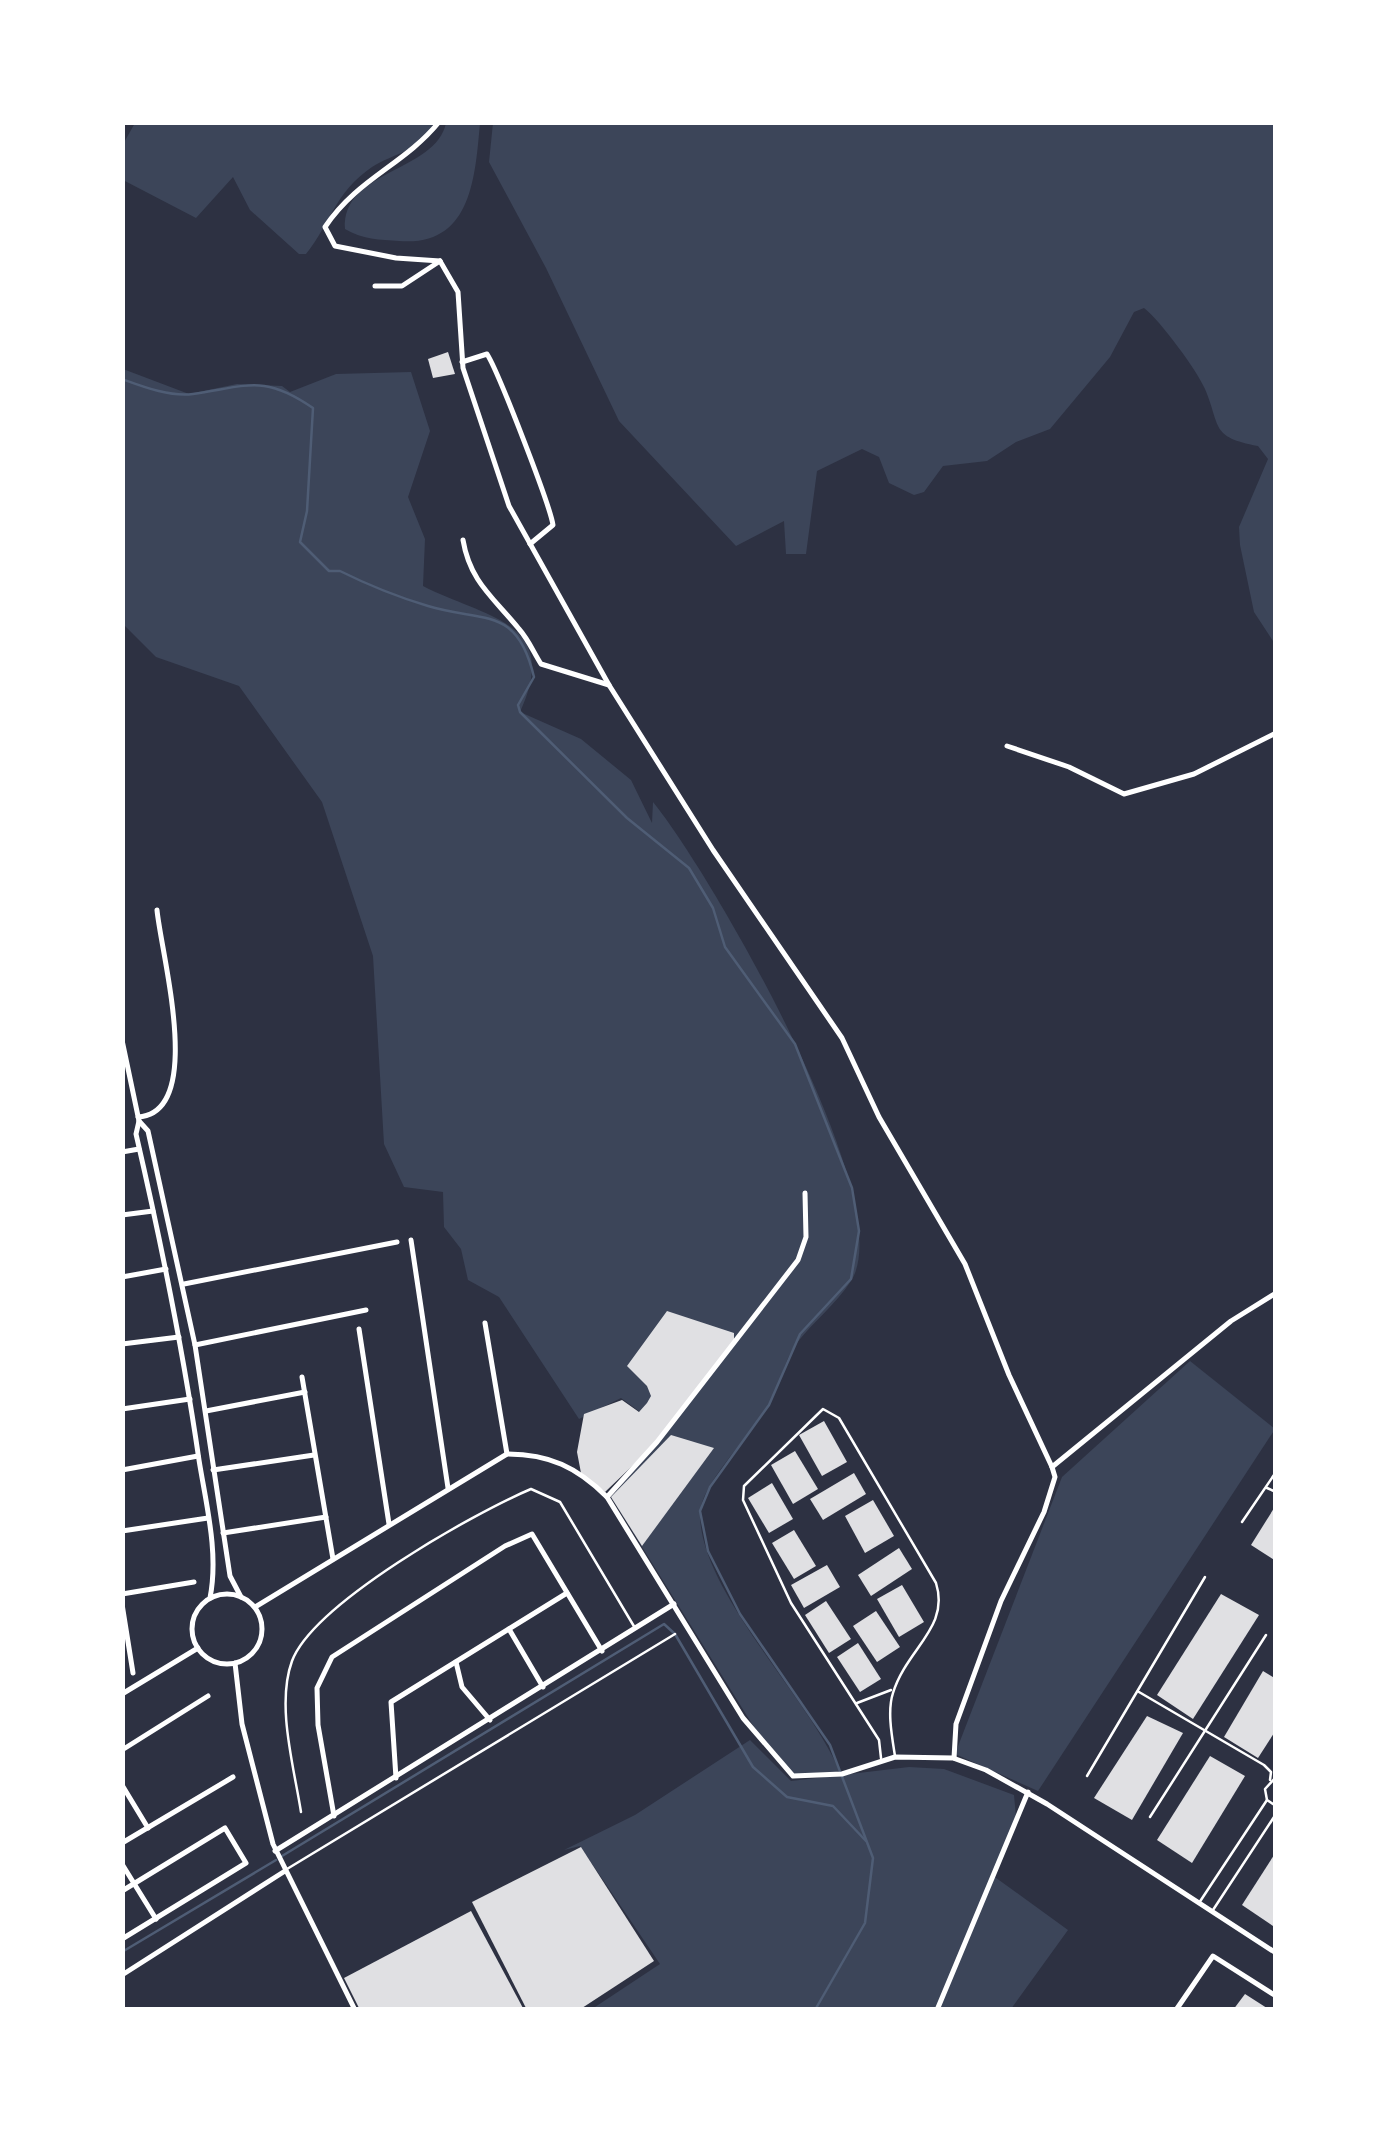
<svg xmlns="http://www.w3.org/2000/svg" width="1398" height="2132" viewBox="0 0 1398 2132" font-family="Helvetica,sans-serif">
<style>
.green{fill:#3c4559}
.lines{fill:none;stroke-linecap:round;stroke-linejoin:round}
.stream{stroke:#4f5d75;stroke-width:2.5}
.building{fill:#e0e0e3}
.service{stroke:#fff;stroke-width:2.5}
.minor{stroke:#fff;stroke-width:5}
</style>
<rect width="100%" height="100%" fill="#2d3142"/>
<g class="green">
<path d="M135,123H433C430,148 391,154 372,167C334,193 331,223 306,254H299L250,210L233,177L196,218L123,180L122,146Z"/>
<path d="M446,123H480C475,179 471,247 399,241C381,240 361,239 345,229C341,170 436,172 446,123Z"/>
<path d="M493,123H1275V644L1254,612L1240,545L1239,527L1268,459L1258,446C1210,437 1221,427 1205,389C1198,372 1160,320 1144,308L1134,312L1110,357L1050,429L1016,442L987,461L943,466L924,492L914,495L889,483L879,457L862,449L817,471L806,554H786L784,521L736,546L619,421L546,268L489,162Z"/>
<path d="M123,369L189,394L237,384L282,386L290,392L336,374L411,372L430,431L408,497L425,539L423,586C485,618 562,621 520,712L581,739L631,780L652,823L653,802C709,870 902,1202 851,1281C836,1304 813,1322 796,1344C783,1362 780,1387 768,1406C752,1434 700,1484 700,1514C700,1592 809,1697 840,1772L794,1774L762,1740L611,1497L666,1431L621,1398L579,1419L499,1297L468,1280L461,1249L444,1227L443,1192L404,1187L384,1144L373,956L322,802L239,686L156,657L123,624Z"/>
<path d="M1190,1361L1275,1429L1038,1791L955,1754L1062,1477Z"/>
<path d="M750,1740L791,1781L909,1767L944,1769L1014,1795L1016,1817L992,1875L1068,1930L1011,2009H592L660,1964L580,1846L564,1850L635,1815Z"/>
</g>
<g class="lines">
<g class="stream">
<path d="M122,379C144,387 170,397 193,394C248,386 264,374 313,408L307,511L300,542L329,571H340C368,585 398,597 428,606C484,623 517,605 534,677L518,705L520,712L627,818L689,868L713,908L725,947L795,1044L852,1188L859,1231L851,1279L800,1334L769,1405L710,1487L700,1511L708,1551L740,1614L830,1745L873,1858L865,1923L815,2010"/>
<path d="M282,1856L664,1624L675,1634L753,1767L787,1797L833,1806L866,1841"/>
<path d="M122,1952L276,1860"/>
</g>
</g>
<g class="building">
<path d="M448,352L455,374L433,378L428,359Z"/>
<path d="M667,1311L734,1333V1342L650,1449L605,1492L581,1473L577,1452L584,1414L622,1400L639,1412L647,1403L651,1396L647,1386L627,1366Z"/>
<path d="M824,1421L847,1462L822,1476L799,1435Z"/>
<path d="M671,1435L714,1448L642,1546L611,1497Z"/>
<path d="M795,1451L818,1489L793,1504L771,1465Z"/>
<path d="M854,1473L866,1494L823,1520L810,1499Z"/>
<path d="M772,1483L793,1519L769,1533L748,1498Z"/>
<path d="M873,1500L894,1536L865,1553L845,1516Z"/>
<path d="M1276,1505V1561L1251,1545Z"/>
<path d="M794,1530L816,1566L794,1579L772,1543Z"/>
<path d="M899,1548L912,1569L871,1596L858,1575Z"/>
<path d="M827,1565L840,1587L804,1608L791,1585Z"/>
<path d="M902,1585L924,1622L899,1637L877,1599Z"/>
<path d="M1221,1594L1259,1615L1193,1719L1157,1695Z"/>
<path d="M826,1601L851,1639L829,1653L805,1615Z"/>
<path d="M876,1611L900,1647L877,1662L853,1626Z"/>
<path d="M858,1643L881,1679L860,1692L837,1657Z"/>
<path d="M1263,1671L1276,1679V1730L1258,1758L1224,1737Z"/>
<path d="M1147,1716L1183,1733L1132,1820L1094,1798Z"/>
<path d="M1210,1756L1245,1776L1192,1863L1157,1840Z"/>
<path d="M581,1847L654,1961L579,2010H527L472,1902Z"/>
<path d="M1276,1852V1928L1242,1905Z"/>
<path d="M471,1911L524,2010H360L344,1978Z"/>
<path d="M1245,1994L1270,2010H1233Z"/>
</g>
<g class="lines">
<g class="service">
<path d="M1267,1488L1276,1492"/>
<path d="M1242,1522L1276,1472"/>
<path d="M1139,1692L1264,1765L1271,1772L1270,1780"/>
<path d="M857,1703L891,1690"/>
<path d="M881,1758L879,1740L791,1603L743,1500L744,1486L823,1409L839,1418L936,1583C950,1628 907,1648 893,1693C887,1711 892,1737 895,1756"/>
<path d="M1087,1776L1205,1577"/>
<path d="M1276,1777L1265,1789L1267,1800L1276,1806"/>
<path d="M301,1812C294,1767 276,1705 292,1661C314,1603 474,1513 531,1489L560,1502L635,1628"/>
<path d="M1150,1817L1266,1635"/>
<path d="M287,1869L675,1634"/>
<path d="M1199,1903L1267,1800"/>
<path d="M1213,1910L1276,1814"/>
</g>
<g class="minor">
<path d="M439,122C404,165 358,178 325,227L335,246L396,258L440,261"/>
<path d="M440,261L458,292L463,368L509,506L609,685L713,850L842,1038L879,1117L965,1264L1009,1375L1052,1467L1055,1477L1044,1512L1001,1601L956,1724L954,1758"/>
<path d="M375,286H402L440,261"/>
<path d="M462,362L487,354C498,371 550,505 553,525L530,544"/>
<path d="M463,540C470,582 494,598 519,629C528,639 534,653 541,664L609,685"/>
<path d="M1007,746L1069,767L1124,794L1194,774L1276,733"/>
<path d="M122,1040L139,1121L136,1134C161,1242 183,1350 199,1460C206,1504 219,1553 210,1598"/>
<path d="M138,1117C206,1113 161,954 157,910"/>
<path d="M139,1121L148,1131L195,1345L230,1576L241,1597"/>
<path d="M122,1152L139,1149"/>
<path d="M122,1215L153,1211"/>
<path d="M411,1240L448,1488"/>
<path d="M122,1277L166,1269"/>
<path d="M184,1284L397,1242"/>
<path d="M485,1323L507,1454"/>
<path d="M359,1329L389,1524"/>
<path d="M122,1344L179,1337"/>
<path d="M195,1345L366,1310"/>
<path d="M302,1377L333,1559"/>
<path d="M122,1409L190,1399"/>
<path d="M206,1411L305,1392"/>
<path d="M1052,1467L1231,1321L1276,1293"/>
<path d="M122,1470L198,1456"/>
<path d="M213,1470L314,1455"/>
<path d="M607,1497L657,1442L798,1260L806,1237L805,1193"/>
<path d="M122,1531L208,1518"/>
<path d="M223,1533L326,1517"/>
<path d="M122,1594L194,1582"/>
<circle cx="227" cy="1629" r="35"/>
<path d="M122,1604L133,1673"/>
<path d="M255,1607L507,1454C549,1454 577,1467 607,1497L743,1718L793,1776L842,1774L895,1757L953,1758L986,1770L1047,1804L1276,1953"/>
<path d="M509,1629L543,1687"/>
<path d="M456,1662L462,1687L490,1720"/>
<path d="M235,1663L242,1724L273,1844L355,2010"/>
<path d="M122,1694L198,1648"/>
<path d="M122,1750L208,1696"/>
<path d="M396,1778L391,1702L567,1593"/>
<path d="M122,1785L148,1828"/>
<path d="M334,1816L318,1725L317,1688L332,1657L505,1546L532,1534L602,1651"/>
<path d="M122,1843L233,1777"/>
<path d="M275,1851L674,1604"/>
<path d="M122,1864L156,1919"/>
<path d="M122,1891L225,1828L246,1863L122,1939"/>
<path d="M122,1975L285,1871"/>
<path d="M937,2010L1028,1792"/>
<path d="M1176,2010L1213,1956L1276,1996"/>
</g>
</g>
<rect width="1398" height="2132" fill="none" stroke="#ffffff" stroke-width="250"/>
</svg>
